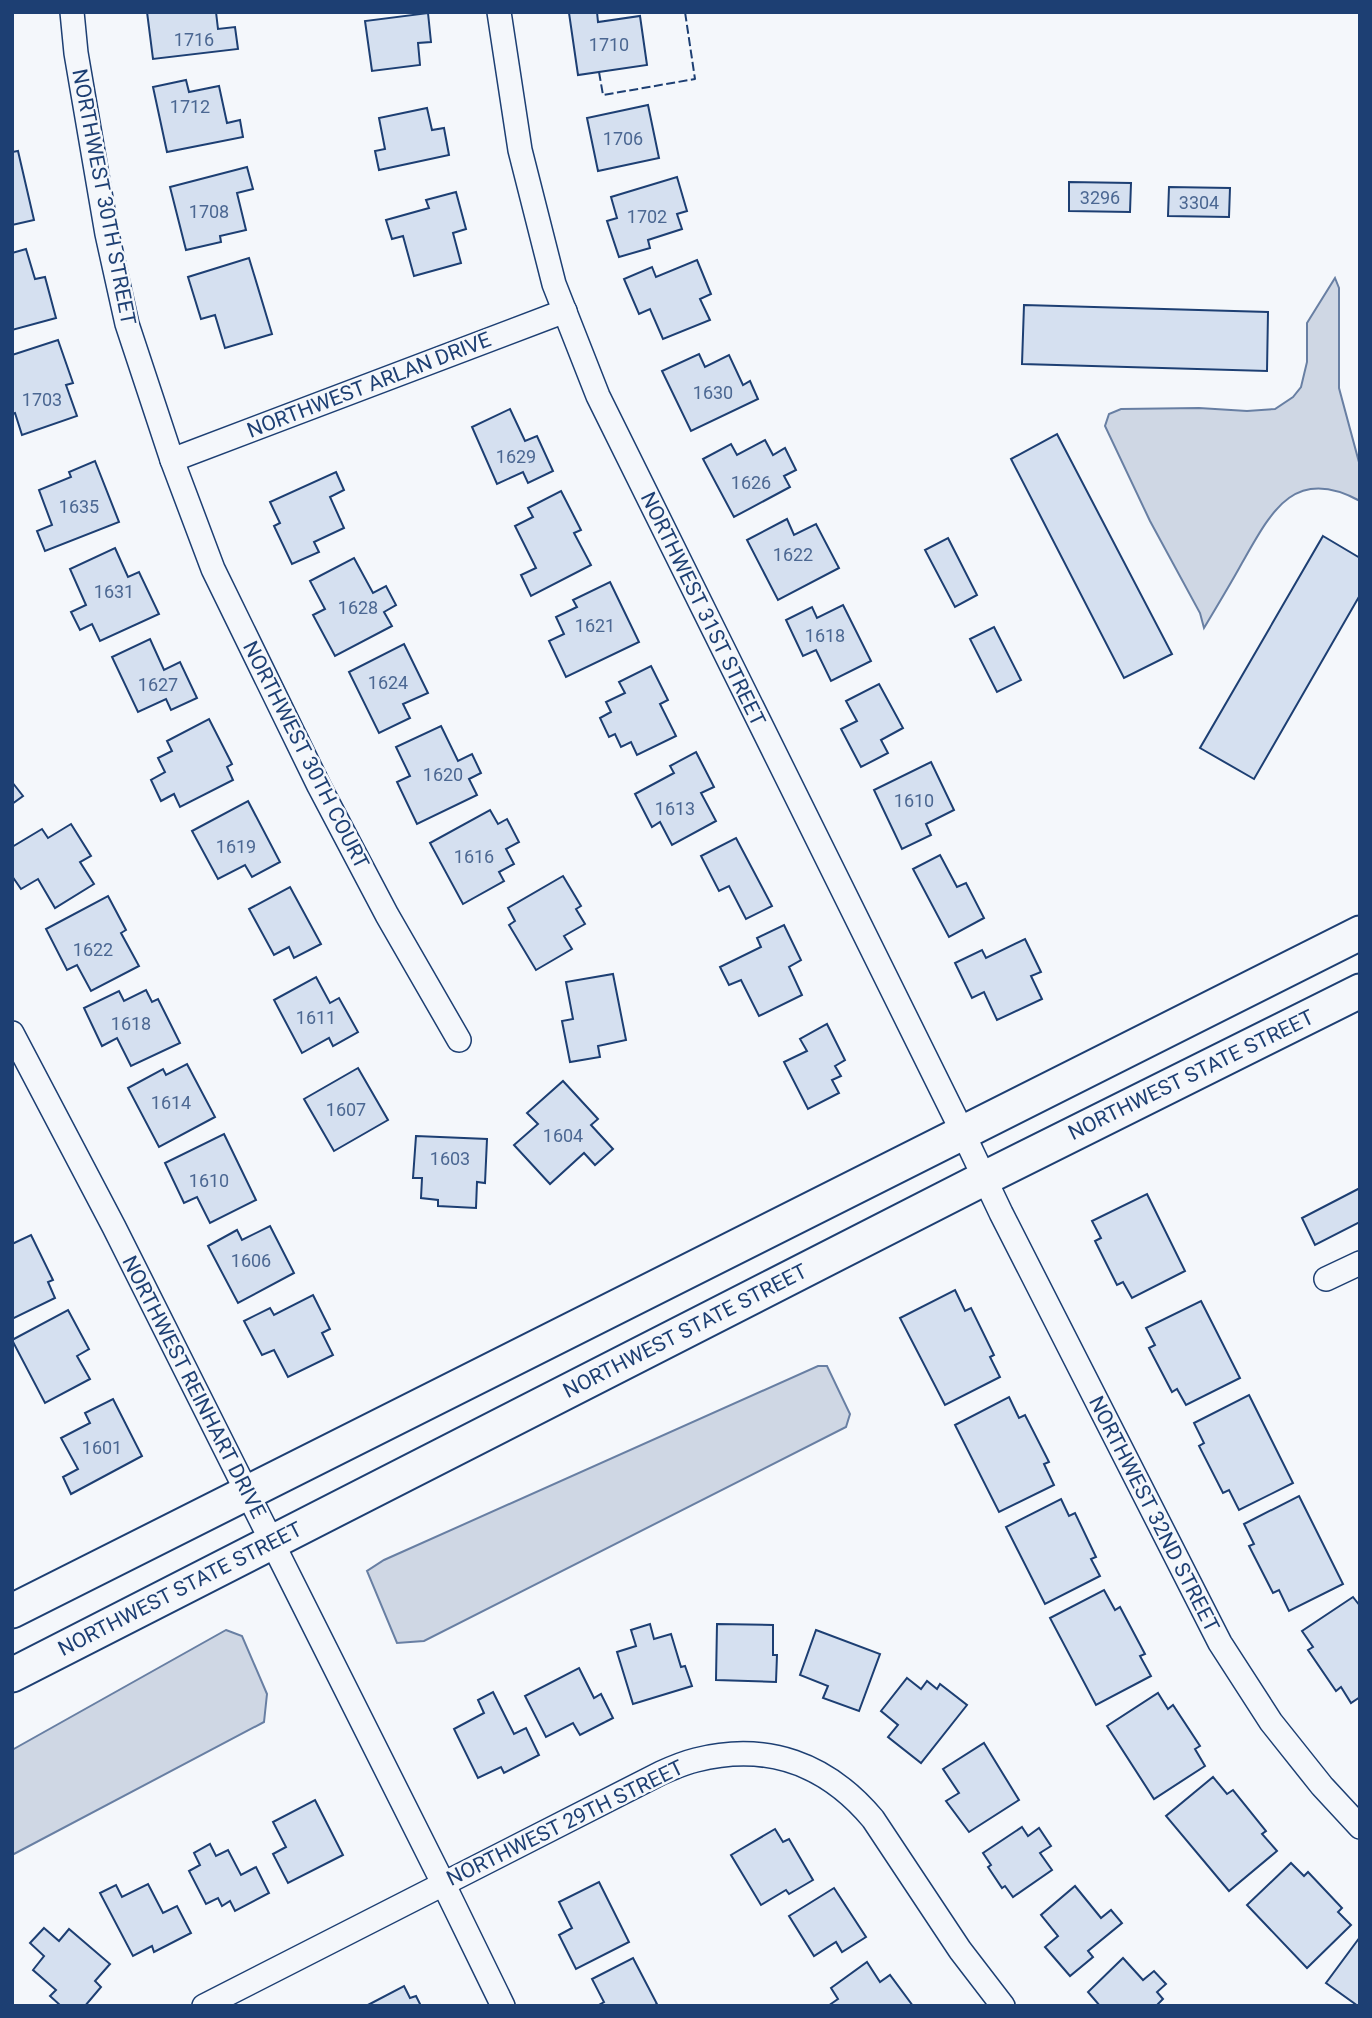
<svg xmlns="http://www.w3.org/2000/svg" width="1372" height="2018" viewBox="0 0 1372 2018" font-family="Roboto,sans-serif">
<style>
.water{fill:#cfd7e4;stroke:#687fa3;stroke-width:2}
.building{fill:#d5e0f0;stroke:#1d3f73;stroke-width:2}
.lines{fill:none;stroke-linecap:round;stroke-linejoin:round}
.minor-casing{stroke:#1d3f73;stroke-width:26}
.secondary-casing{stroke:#1d3f73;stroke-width:37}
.minor{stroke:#f4f7fb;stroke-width:23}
.secondary{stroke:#f4f7fb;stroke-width:33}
.fence{stroke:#1d3f73;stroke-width:2;stroke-dasharray:9 3.5;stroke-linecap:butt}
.labels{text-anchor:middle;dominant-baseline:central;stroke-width:5;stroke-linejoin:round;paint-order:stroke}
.number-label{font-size:18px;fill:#4b6792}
.street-label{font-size:21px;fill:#1d3f73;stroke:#f4f7fb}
</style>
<rect width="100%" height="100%" fill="#f4f7fb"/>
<g class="water">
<path d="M1335,278L1339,288V388L1360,466V501C1294,465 1271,512 1242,563C1230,585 1217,606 1204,628L1200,613L1150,521L1105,426L1109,414L1121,409L1199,408L1247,411L1275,409L1293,397L1301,387L1307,362V323Z"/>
<path d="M818,1366H827L850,1414L846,1427L424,1641L397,1643L367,1571L384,1560Z"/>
<path d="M226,1630L242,1636L267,1694L264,1722L12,1855V1750Z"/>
</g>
<g class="building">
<path d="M147,12H216L218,29L235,27L238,49L153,59Z"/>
<path d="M597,12L598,22L640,16L647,65L578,75L569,13Z"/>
<path d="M428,13L431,42L418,43L420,65L372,71L365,21Z"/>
<path d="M186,80L189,92L219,86L227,123L240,120L243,137L167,152L153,87Z"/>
<path d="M648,105L659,158L598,171L587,118Z"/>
<path d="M427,108L432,130L444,128L449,155L379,170L375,151L385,149L379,118Z"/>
<path d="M18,151L34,220L12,225V152Z"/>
<path d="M247,167L253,189L237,193L246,230L220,236L221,242L186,250L170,187Z"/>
<path d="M677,177L687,211L677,214L682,229L648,240L650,248L619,257L607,221L617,218L611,197Z"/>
<path d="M1069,182L1131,183L1130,212L1069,211Z"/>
<path d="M1169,187L1230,188L1229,217L1168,216Z"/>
<path d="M456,192L466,229L453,233L461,263L414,276L403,236L392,239L386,220L429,208L426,200Z"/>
<path d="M26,249L35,279L45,277L56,318L12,330V253Z"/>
<path d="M249,258L272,334L225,348L215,315L201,319L188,277Z"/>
<path d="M697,260L711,294L700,299L710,320L663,339L650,309L639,314L624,279L652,267L656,277Z"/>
<path d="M1024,305L1268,312L1267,371L1022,364Z"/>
<path d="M58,340L73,383L66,385L77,416L22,435L15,413L12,414V355Z"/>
<path d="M699,354L705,367L729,355L743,385L750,381L758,399L691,431L662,371Z"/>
<path d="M510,409L525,441L537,436L553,471L528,483L523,472L497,484L472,427Z"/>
<path d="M1057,434L1172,654L1124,678L1011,459Z"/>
<path d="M765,440L773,455L785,448L796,470L784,476L790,487L734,517L703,459L731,444L737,455Z"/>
<path d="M95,461L119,522L45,551L37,531L52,525L39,490L71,477L69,472Z"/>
<path d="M336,472L344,490L330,497L344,528L314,542L319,552L292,564L274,526L280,523L270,502Z"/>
<path d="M561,491L581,530L574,533L591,565L531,596L521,575L536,568L515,526L533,517L528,508Z"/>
<path d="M787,519L794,535L816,524L839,568L778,600L747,540Z"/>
<path d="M1323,536L1360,558V595L1254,779L1200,748Z"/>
<path d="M948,538L977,595L955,607L925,550Z"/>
<path d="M115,548L128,577L139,572L159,614L100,641L92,624L80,630L71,612L86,605L70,569Z"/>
<path d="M354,558L373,593L386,586L396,605L384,612L392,626L335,656L313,615L325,609L310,581Z"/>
<path d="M610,582L639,642L566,677L549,641L564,634L556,617L577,607L573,600Z"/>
<path d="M843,605L871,661L831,681L816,650L803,656L786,620L812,607L817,618Z"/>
<path d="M994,627L1021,680L997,692L970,639Z"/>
<path d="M150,639L164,670L180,662L197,698L171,710L166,699L138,712L112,657Z"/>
<path d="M404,644L428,693L403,704L410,718L379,733L349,672Z"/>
<path d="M651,666L668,700L660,704L676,736L637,755L631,742L621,747L615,734L609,737L600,718L611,712L606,702L625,693L619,682Z"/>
<path d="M879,684L903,728L881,740L888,753L861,767L841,729L857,721L846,701Z"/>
<path d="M209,719L232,764L227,767L233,780L180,807L174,794L161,801L151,780L165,772L158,758L172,751L167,741Z"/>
<path d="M441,726L458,761L472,754L481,773L469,779L477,795L417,824L397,782L410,776L396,747Z"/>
<path d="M696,752L714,787L701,793L716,821L672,845L660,822L652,827L635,794L674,773L670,766Z"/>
<path d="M931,762L954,810L926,824L931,835L902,849L874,790Z"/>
<path d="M12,782L23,796L12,804Z"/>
<path d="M248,801L280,862L252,877L245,865L218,879L192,831Z"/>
<path d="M490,810L498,824L507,819L519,842L506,849L514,864L499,872L504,881L463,904L430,843Z"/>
<path d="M71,824L91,856L80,862L94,884L55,908L38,879L21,889L12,876V847L42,829L48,838Z"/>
<path d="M736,838L772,906L746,919L729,886L719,891L701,856Z"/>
<path d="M940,855L957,887L966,883L984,918L949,937L913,869Z"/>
<path d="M563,876L581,906L576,909L585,924L564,936L572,949L536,970L509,925L515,921L508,908Z"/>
<path d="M290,887L321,944L294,958L289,947L274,955L249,909Z"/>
<path d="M108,896L126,930L121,933L139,966L91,991L77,965L67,970L46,929Z"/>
<path d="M784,925L801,960L789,967L802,995L759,1016L741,980L729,985L720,967L761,947L757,938Z"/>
<path d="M1025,939L1041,972L1031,976L1042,999L997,1020L984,992L972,998L955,963L982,950L986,958Z"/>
<path d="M613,974L626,1040L598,1046L600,1057L570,1062L562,1021L573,1019L566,982Z"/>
<path d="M316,977L330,1003L339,998L358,1032L333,1046L329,1038L302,1053L274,1000Z"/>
<path d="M146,990L152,1002L158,999L180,1043L131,1066L117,1038L102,1046L84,1008L119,991L124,1001Z"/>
<path d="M827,1024L845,1060L835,1066L841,1076L832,1080L839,1093L808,1109L784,1062L807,1051L800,1039Z"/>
<path d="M187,1064L215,1117L159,1147L128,1088L163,1069L166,1075Z"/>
<path d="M358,1068L388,1120L334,1151L304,1099Z"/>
<path d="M563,1081L598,1119L591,1125L613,1149L595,1165L584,1153L550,1184L514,1145L538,1124L527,1113Z"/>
<path d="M224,1134L256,1200L210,1223L197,1197L184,1203L165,1163Z"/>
<path d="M416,1136L487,1139L485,1183L477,1182L476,1208L438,1206V1200L421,1198L422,1178H413Z"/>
<path d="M1360,1188V1222L1315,1245L1302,1218Z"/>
<path d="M1147,1194L1185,1271L1132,1298L1123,1282L1117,1285L1095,1241L1101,1238L1092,1221Z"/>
<path d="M270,1226L294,1273L238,1303L208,1246L237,1230L242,1240Z"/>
<path d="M31,1235L53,1280L48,1282L55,1298L12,1319V1244Z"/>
<path d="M955,1290L965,1311L971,1308L994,1355L990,1357L1000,1377L945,1405L900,1318Z"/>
<path d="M313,1295L330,1329L322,1333L333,1355L288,1377L274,1350L262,1355L244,1321L270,1308L274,1315Z"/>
<path d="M1201,1301L1240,1378L1186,1405L1177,1389L1172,1392L1149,1348L1155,1345L1146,1328Z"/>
<path d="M68,1310L89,1349L77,1356L90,1379L45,1403L12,1340Z"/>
<path d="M1249,1395L1293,1483L1239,1510L1229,1490L1223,1493L1199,1446L1204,1443L1194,1423Z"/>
<path d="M1009,1397L1019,1418L1025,1415L1049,1462L1044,1464L1054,1485L999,1512L955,1425Z"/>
<path d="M113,1399L142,1456L71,1494L63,1477L78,1469L61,1438L90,1423L85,1413Z"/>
<path d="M1299,1496L1343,1584L1289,1611L1279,1590L1273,1593L1249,1546L1254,1544L1244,1524Z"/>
<path d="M1061,1499L1069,1516L1075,1513L1096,1557L1091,1559L1100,1576L1045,1604L1006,1527Z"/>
<path d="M1104,1590L1115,1610L1120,1607L1145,1654L1140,1656L1151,1676L1096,1705L1050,1618Z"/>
<path d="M1353,1597L1360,1606V1697L1351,1703L1341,1687L1336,1691L1308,1650L1313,1647L1302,1631Z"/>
<path d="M650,1624L654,1639L671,1634L681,1667L685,1666L692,1686L633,1704L617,1652L636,1646L631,1630Z"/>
<path d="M717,1624L773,1625V1655H777L776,1682L716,1680Z"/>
<path d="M816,1630L880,1654L859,1711L823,1698L828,1686L800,1675Z"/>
<path d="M579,1668L594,1698L601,1694L613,1718L580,1735L573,1723L546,1737L525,1696Z"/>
<path d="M907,1678L921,1689L927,1681L937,1689L940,1684L967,1705L921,1763L888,1737L898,1725L881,1711Z"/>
<path d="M493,1692L514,1734L526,1728L539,1755L504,1773L501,1767L478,1778L454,1729L484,1713L478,1700Z"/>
<path d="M1158,1693L1168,1709L1173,1705L1200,1746L1195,1749L1205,1766L1154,1799L1107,1726Z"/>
<path d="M984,1743L1019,1800L969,1832L946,1801L959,1793L943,1769Z"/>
<path d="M1213,1777L1227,1794L1233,1790L1266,1831L1262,1834L1277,1851L1229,1891L1166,1816Z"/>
<path d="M315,1800L343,1855L288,1883L273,1854L286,1847L273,1822Z"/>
<path d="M1022,1827L1028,1836L1039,1828L1051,1846L1040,1853L1052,1870L1013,1897L1005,1886L1002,1888L988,1867L991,1865L983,1853Z"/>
<path d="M775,1829L783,1842L789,1839L813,1880L789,1894L786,1890L761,1905L731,1855Z"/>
<path d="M210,1844L216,1856L228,1850L241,1875L256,1867L269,1893L235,1911L230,1901L222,1906L218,1898L206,1904L189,1871L200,1865L194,1853Z"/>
<path d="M1291,1863L1304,1876L1308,1872L1342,1908L1338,1912L1351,1925L1307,1968L1247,1905Z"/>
<path d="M599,1882L629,1942L576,1969L559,1935L572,1928L559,1902Z"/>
<path d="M148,1884L163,1913L177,1906L191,1933L154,1952L152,1946L133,1956L100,1893L116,1885L122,1897Z"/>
<path d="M1075,1886L1101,1918L1111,1910L1122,1923L1088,1951L1093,1957L1070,1976L1045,1947L1058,1936L1041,1915Z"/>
<path d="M834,1888L866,1937L842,1952L836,1942L814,1956L789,1916Z"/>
<path d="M44,1928L59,1941L69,1929L110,1964L95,1981L101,1987L85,2006H61L50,1996L56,1990L33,1970L44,1956L30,1943Z"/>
<path d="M1360,1937V2006H1358L1326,1983Z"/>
<path d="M633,1958L657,2004L653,2006H597L604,2002L592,1979Z"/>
<path d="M1123,1958L1143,1980L1154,1971L1166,1984L1157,1992L1163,1999L1156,2006H1100L1088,1992Z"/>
<path d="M867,1962L880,1982L890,1975L913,2006H828L838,1999L831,1988Z"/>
<path d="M404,1986L410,1998L416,1996L421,2006H366Z"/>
</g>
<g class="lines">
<defs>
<g id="minor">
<path d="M72,12L76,53L107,234L127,324L172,460L213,569L319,786L387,915L459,1040"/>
<path d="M499,12L520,150L554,284L598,396L963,1133L1001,1213L1220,1643L1271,1722L1322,1786L1360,1827"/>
<path d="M172,460L565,311"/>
<path d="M12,1033L114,1227L443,1883L503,2006"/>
<path d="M1326,1279L1360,1263"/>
<path d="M204,2006L661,1773C672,1768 684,1763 696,1760C767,1742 827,1764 873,1819L960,1950L1003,2006"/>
</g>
<g id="secondary">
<path d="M12,1611L1360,933"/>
<path d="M12,1675L983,1179L1360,991"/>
</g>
</defs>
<use href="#minor" class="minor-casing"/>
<use href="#secondary" class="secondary-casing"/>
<use href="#minor" class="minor"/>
<use href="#secondary" class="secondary"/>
<path class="fence" d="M599,72L603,95L695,79L685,12"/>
</g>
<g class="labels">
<g class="number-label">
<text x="194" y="39">1716</text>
<text x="609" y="44">1710</text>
<text x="190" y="106">1712</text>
<text x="623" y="138">1706</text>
<text x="1100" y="197">3296</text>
<text x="1199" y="202">3304</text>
<text x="209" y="211">1708</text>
<text x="647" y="216">1702</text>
<text x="713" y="392">1630</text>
<text x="42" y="399">1703</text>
<text x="516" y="456">1629</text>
<text x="751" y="482">1626</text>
<text x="79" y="506">1635</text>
<text x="793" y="554">1622</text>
<text x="114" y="591">1631</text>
<text x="358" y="607">1628</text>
<text x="595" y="625">1621</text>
<text x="825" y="635">1618</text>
<text x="388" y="682">1624</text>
<text x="158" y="684">1627</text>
<text x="443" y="774">1620</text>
<text x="914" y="800">1610</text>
<text x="675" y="808">1613</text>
<text x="236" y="846">1619</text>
<text x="474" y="856">1616</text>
<text x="93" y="949">1622</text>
<text x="316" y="1017">1611</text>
<text x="131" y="1023">1618</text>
<text x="171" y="1102">1614</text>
<text x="346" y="1109">1607</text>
<text x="563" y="1135">1604</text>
<text x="450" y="1158">1603</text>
<text x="209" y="1180">1610</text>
<text x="251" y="1260">1606</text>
<text x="102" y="1447">1601</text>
</g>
<g class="street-label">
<text transform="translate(104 197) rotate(79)">NORTHWEST 30TH STREET</text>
<text transform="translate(369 385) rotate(-21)">NORTHWEST ARLAN DRIVE</text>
<text transform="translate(703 609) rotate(64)">NORTHWEST 31ST STREET</text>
<text transform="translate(306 755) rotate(63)">NORTHWEST 30TH COURT</text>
<text transform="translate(1191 1075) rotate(-26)">NORTHWEST STATE STREET</text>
<text transform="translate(685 1331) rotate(-27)">NORTHWEST STATE STREET</text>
<text transform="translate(194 1387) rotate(63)">NORTHWEST REINHART DRIVE</text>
<text transform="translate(1154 1514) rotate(63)">NORTHWEST 32ND STREET</text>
<text transform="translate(180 1589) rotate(-27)">NORTHWEST STATE STREET</text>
<text transform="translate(565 1823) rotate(-26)">NORTHWEST 29TH STREET</text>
</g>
</g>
<rect width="1372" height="2018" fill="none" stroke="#1d3f73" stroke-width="28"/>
</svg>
